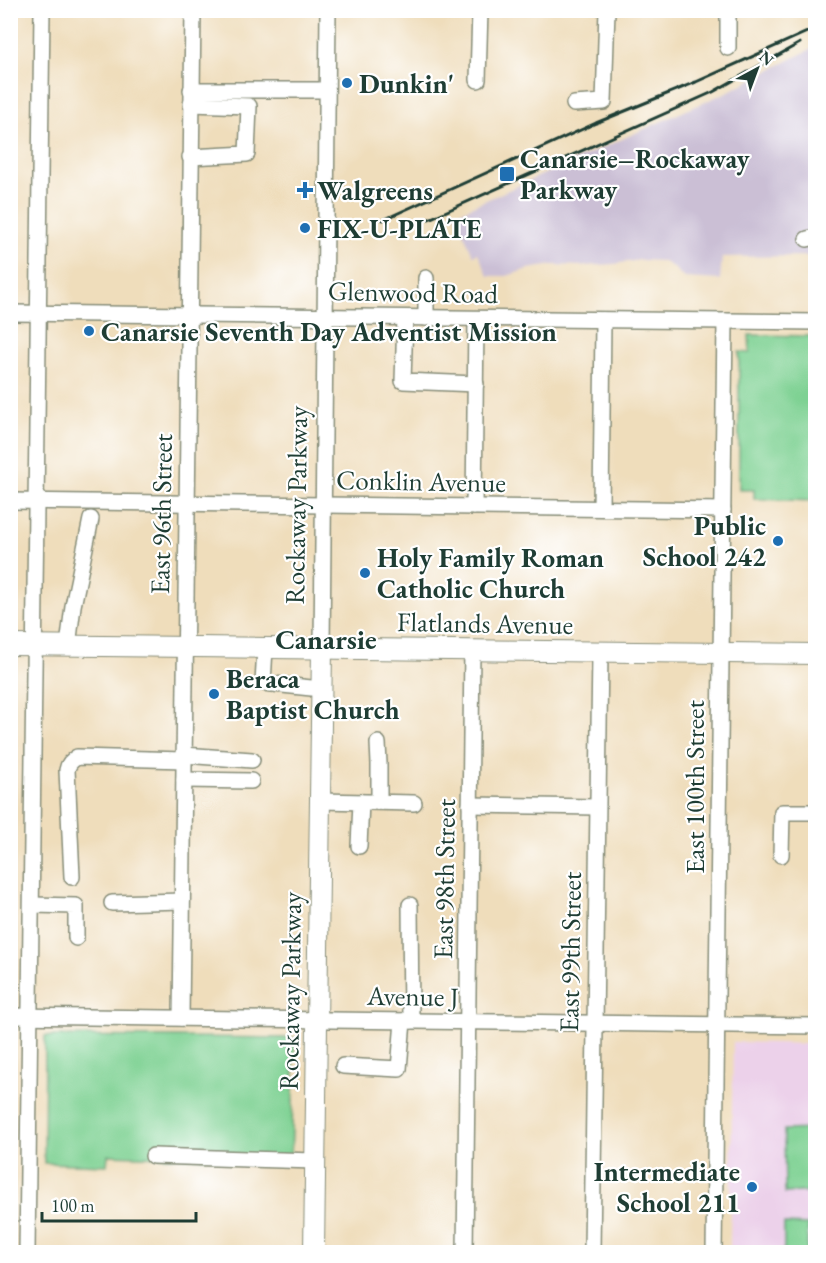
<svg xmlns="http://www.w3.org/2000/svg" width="826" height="1263" viewBox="0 0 826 1263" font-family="'EB Garamond',serif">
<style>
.built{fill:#ecd1ea}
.industrial{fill:#cbbfd5}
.green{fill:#7ed193;stroke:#4e8764;stroke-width:1.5}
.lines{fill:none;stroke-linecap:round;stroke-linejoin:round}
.minor-casing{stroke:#878d78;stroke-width:18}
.major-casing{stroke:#878d78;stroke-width:22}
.minor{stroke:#fff;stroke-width:15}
.major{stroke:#fff;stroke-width:20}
.rail{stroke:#1f3d34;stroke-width:3}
.poi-dot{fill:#1f6fb2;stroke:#fff;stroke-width:2}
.labels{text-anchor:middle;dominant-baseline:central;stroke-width:4.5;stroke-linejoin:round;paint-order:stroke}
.poi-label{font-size:27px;font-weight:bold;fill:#1f3d34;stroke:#fff;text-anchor:start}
.street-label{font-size:27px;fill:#1f3d34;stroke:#fff}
.neighbourhood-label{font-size:28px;font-weight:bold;fill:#1f3d34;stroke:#fff}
</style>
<rect width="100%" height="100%" fill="#fff"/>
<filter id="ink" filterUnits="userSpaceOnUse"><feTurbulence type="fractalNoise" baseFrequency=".0167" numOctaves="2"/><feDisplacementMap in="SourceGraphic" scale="12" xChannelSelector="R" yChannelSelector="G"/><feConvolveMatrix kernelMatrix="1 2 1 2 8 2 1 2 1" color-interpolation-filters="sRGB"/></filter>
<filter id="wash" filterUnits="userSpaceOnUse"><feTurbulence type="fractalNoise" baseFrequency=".008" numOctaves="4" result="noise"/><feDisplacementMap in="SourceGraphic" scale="24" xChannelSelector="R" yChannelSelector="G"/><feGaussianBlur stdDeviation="1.35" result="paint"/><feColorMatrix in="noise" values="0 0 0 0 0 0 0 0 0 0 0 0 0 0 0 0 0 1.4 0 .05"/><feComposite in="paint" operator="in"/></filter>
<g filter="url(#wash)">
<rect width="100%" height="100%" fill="#efddbb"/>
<path class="built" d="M733,1042L815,1044V1252H730Z"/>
<path class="industrial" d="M815,47V256L722,257L720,280L684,278L674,268L663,261L640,260L614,264L584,266L554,265L528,269L507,276H488L478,253L473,255L455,214L727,92Z"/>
<g class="green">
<path d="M749,335L815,336V501L754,499V490H739V352L750,353Z"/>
<path d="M45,1036L295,1038L291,1161L108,1155L107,1165L44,1163Z"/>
<path d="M815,1129V1191L785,1193L784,1130Z"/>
<path d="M784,1224L808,1225L807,1252H784Z"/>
</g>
</g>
<g filter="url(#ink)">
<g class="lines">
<defs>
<g id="minor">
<path d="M728,48V10"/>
<path d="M478,80L480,10"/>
<path d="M191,90H327"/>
<path d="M574,104L604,102L607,10"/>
<path d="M190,157L247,154L249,106L191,104"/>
<path d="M807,239L816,237"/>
<path d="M10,313L816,322"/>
<path d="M405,318L403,381L476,384"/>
<path d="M426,318V278"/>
<path d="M10,501L723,510"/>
<path d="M474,507L476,319"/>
<path d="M601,508L603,320"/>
<path d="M68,646L73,606L91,519"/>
<path d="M265,648L263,683L321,689"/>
<path d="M322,648L328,10"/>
<path d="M378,743L379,764V802"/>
<path d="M184,755L252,760"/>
<path d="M184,780L251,781"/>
<path d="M320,801L414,803"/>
<path d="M470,805L597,807"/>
<path d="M359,846L361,802"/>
<path d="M781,855L782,812H816"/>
<path d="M72,877L67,770C68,764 71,761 77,757L184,760"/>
<path d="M112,903L182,901"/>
<path d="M32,905L76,906V938"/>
<path d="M410,905L411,1021"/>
<path d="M10,1016L816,1026"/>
<path d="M181,1018L193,10"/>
<path d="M343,1066L399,1069L403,1021"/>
<path d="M153,1156L315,1161"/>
<path d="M27,1252L42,10"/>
<path d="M465,1252L472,650"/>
<path d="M592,1252L600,652"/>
<path d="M714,1252L725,321"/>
</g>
<g id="major">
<path d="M10,645L816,654"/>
<path d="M314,1252L322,648"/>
</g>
</defs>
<use href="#minor" class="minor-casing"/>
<use href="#major" class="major-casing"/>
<use href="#minor" class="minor"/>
<use href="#major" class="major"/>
<g class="rail">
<path d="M429,219L713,92L800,43"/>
<path d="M383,220L596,123L696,82L816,28"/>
</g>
</g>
</g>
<g class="poi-dot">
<circle cx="347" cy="83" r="6"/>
<rect x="499" y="166" width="16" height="16" rx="3"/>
<path d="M302 181h6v6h6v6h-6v6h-6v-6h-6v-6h6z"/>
<circle cx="305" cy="228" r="6"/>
<circle cx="89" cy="331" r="6"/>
<circle cx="778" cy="541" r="6"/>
<circle cx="365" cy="573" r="6"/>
<circle cx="214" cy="694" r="6"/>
<circle cx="752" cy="1187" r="6"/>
</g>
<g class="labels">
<g class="poi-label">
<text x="359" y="83">Dunkin'</text>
<text x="520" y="158">Canarsie–Rockaway<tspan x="520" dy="31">Parkway</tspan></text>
<text x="317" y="190">Walgreens</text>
<text x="317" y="228">FIX-U-PLATE</text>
<text x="101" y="331">Canarsie Seventh Day Adventist Mission</text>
<text x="766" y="525" text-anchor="end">Public<tspan x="766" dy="31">School 242</tspan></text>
<text x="377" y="557">Holy Family Roman<tspan x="377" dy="31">Catholic Church</tspan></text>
<text x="226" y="678">Beraca<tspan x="226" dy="31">Baptist Church</tspan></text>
<text x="740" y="1171" text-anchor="end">Intermediate<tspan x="740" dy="31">School 211</tspan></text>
</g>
<g class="street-label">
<text transform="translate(413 292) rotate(1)">Glenwood Road</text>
<text transform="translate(421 481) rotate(1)">Conklin Avenue</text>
<text transform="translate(296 505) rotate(-89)">Rockaway Parkway</text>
<text transform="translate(161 514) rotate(-89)">East 96th Street</text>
<text transform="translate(485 623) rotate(1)">Flatlands Avenue</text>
<text transform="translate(694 787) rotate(-90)">East 100th Street</text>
<text transform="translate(444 879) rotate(-89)">East 98th Street</text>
<text transform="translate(570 952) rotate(-89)">East 99th Street</text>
<text transform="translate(290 991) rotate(-89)">Rockaway Parkway</text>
<text transform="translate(413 996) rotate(1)">Avenue J</text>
</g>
<g class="neighbourhood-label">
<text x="326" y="639">Canarsie</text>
</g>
</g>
<rect width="826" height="1263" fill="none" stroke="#fff" stroke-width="36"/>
<g transform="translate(757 69) rotate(41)" stroke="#ffffff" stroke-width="4.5" paint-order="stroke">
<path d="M0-4.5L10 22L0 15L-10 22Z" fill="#1f3d34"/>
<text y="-9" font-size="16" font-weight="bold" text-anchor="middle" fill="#1f3d34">N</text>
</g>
<path d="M42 1212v9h154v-9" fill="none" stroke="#1f3d34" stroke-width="3"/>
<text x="51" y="1212" font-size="18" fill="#1f3d34" stroke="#ffffff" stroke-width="4.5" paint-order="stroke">100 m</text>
</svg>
